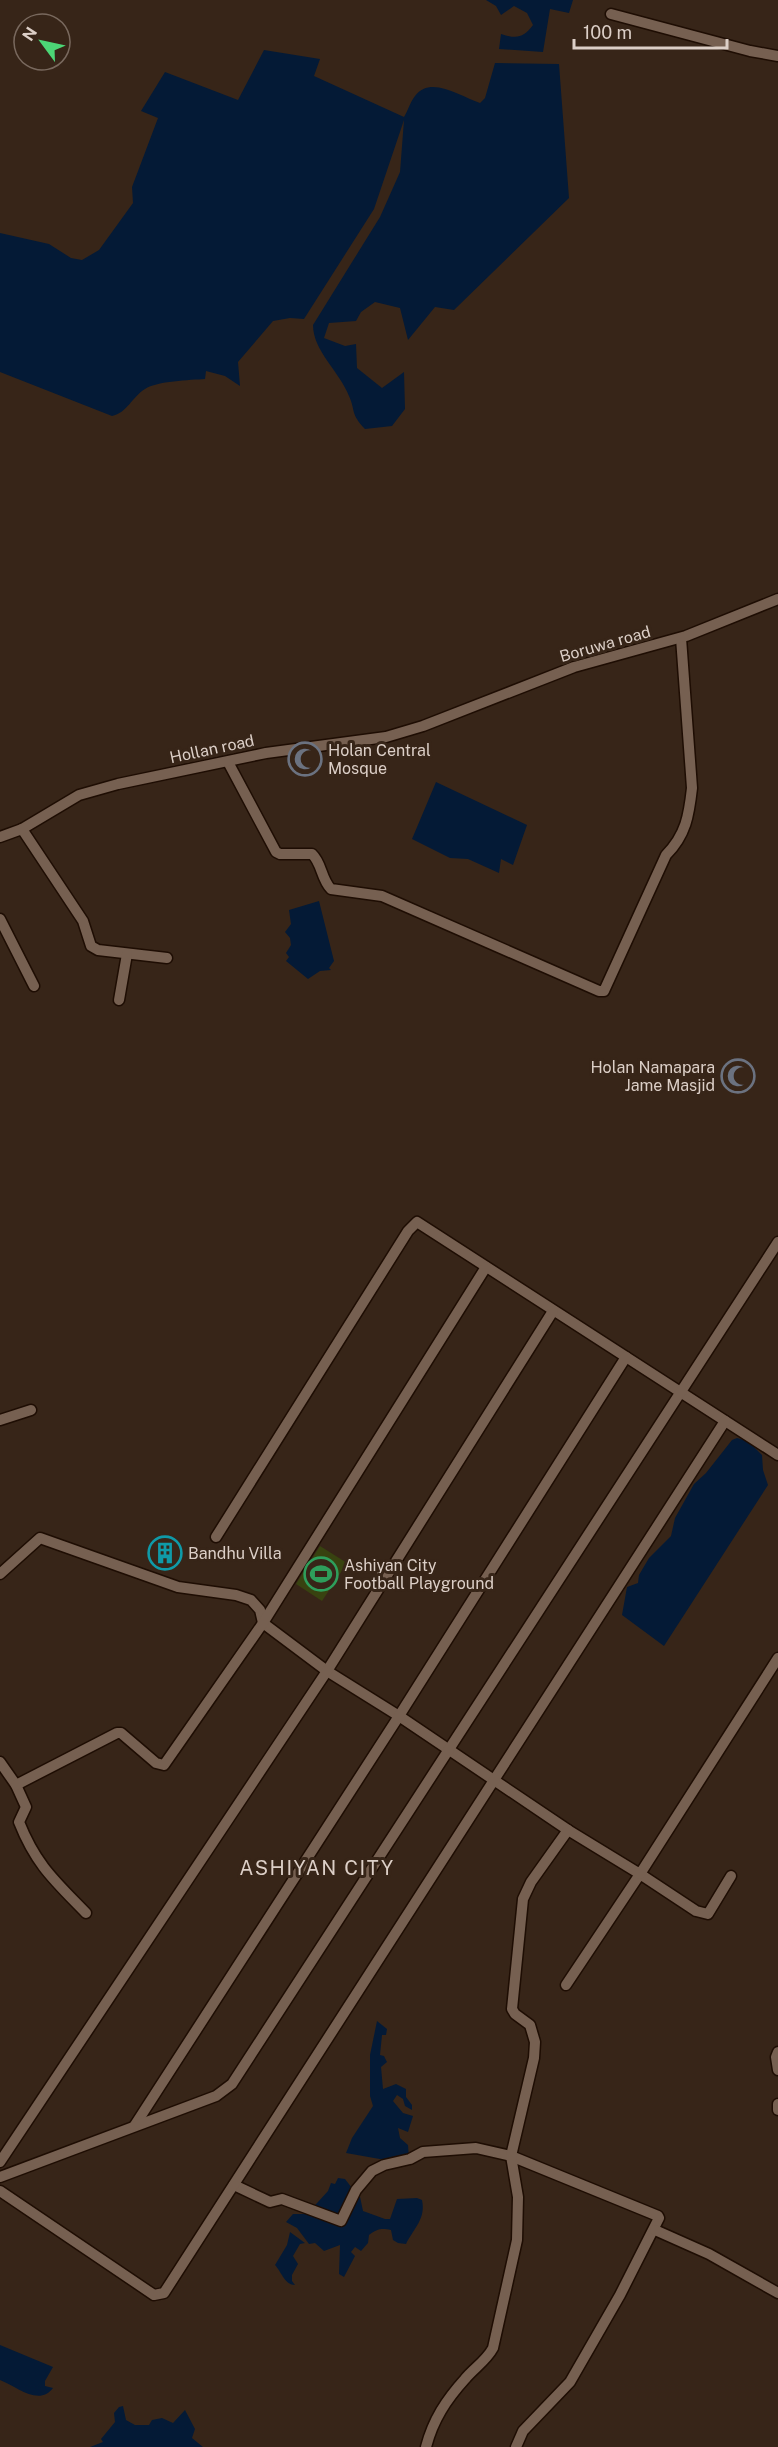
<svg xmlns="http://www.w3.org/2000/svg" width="778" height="2447" viewBox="0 0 778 2447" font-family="'Public Sans',sans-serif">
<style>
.green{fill:#384210}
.water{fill:#041a36}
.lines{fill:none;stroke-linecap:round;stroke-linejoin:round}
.minor-casing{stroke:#1e0d03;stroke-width:13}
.minor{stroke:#766051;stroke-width:10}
.labels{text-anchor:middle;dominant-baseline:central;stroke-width:6;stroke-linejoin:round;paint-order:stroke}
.street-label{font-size:16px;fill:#dccfc7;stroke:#372518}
.poi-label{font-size:16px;fill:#dccfc7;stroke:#372518;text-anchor:start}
.quarter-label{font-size:20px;letter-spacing:1.5px;fill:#dccfc7;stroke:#372518}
</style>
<rect width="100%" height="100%" fill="#372518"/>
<path class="green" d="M320,1546L347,1563L322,1601L296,1584Z"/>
<g class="water">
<path d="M486,0H573L569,13L550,9L543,52L499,49L501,34C517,39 523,38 533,25L527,13L514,6L501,15L496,6Z"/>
<path d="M264,50L320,59L314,76L404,117C408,111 410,102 415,96C431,75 461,97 480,103L485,98L495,63L559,64L569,198L454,310L435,307L408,340L400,308L375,302L361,312L356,321L329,323L324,338L345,346L356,344L357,368L382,388L404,372L405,409L392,426L365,429C350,413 356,412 349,396C340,372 313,351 313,325L380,217L400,172L404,120L374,209L304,319L290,318L273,321L238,362L240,386L225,376L206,371L205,379C190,380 157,381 145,389C132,397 127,413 112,416L0,372V233L49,244L71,258L82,260L99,250L133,203L132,187L158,118L141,111L165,72L238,100Z"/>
<path d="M436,782L527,825L513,865L501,859L499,873L468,859L450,858L412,839Z"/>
<path d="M319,901L334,961L329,968L331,970L320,971L308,979L286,961L289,957L286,953L291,945L290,938L285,932L291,924L289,910Z"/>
<path d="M737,1438L748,1441L762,1455L763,1470L768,1485L664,1646L622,1615L627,1587L638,1583L639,1575L649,1558L671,1536L675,1518L694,1484L706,1473L732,1440Z"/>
<path d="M377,2021L387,2029L386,2035H382L380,2055L384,2056L387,2062L381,2067L383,2089L396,2084L406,2089V2097L412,2105V2110L405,2106L403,2099L397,2095L393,2101L403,2113L413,2116L408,2132L398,2128L400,2138L408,2145L409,2158L391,2161L346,2153L352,2138L373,2106L370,2096V2055Z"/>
<path d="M338,2178L345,2179L352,2188L359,2192L363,2211L385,2219H390L397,2199L417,2198L422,2200C426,2219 414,2228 406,2244L398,2243L393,2240L391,2230C381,2228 377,2229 369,2235L368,2243L361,2251L355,2247L351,2252L355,2256L344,2277L339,2274L340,2245L324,2251L315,2243L309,2244L297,2228L286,2222L293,2214H307L328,2191L331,2183L335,2184Z"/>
<path d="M290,2232L305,2243L300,2244L293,2256L298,2264L292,2275V2281L295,2285C285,2285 282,2273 275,2265L287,2245Z"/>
<path d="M0,2345L53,2367L45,2381V2386L53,2388C39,2407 16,2386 0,2380Z"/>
<path d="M123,2406L126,2420L135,2425H149L152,2420L162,2418L173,2423L185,2410L195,2429L192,2438L203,2447H90L103,2442L101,2439L115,2422L114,2413L119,2407Z"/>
</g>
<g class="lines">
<defs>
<g id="minor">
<path d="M611,14L750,51L778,56"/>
<path d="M228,762L276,852L280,854H312C322,863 321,879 331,889L382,896L599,991H604L666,855C686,835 689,815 692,788L681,638"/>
<path d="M22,829L83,921L91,946L98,950L167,958"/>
<path d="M0,837L22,829L79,795L118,784L266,753L386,737L423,726L574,667L686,636L778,599"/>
<path d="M0,919L34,986"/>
<path d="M119,1000L127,954"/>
<path d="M0,1420L31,1410"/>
<path d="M216,1537L408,1231L417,1222L778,1455"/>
<path d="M0,1574L40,1538L178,1587L236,1595L251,1600L260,1610L263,1623L327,1671L399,1716L568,1830"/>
<path d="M0,1762L16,1785L26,1807L19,1822C36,1865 55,1881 86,1913"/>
<path d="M16,1785L117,1733H121L156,1763L164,1765L263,1623L486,1267"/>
<path d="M566,1985L640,1874L696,1911L708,1914L731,1876"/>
<path d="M778,2052L776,2057L778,2070"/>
<path d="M778,2104V2110"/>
<path d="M135,2125L399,1716L626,1357"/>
<path d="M0,2162L327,1671L553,1311"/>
<path d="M0,2177L216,2096L232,2084L778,1242"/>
<path d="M234,2185L270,2202L282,2199L341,2221L356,2190L372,2171L384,2165L410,2159L423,2152L476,2148L511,2156L658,2216L659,2218L620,2295L570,2382L523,2431L516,2447"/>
<path d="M0,2191L154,2295L164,2293L725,1421"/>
<path d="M655,2230L709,2254L778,2293"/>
<path d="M426,2447C433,2420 446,2400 465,2379C474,2368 486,2361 493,2348L517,2240L518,2197L511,2156L534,2058L535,2042L530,2025L515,2014L512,2009L523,1899L531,1882L568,1830L640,1874L778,1658"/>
</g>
</defs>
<use href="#minor" class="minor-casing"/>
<use href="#minor" class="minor"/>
</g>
<defs>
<symbol id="mosque-ring" viewBox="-11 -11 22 22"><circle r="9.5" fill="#372518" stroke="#6b7280" stroke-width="1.5"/><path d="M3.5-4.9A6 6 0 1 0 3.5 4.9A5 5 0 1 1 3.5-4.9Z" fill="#6b7280"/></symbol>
<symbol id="building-ring" viewBox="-11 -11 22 22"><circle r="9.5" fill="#372518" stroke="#0f9aa8" stroke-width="1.5"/><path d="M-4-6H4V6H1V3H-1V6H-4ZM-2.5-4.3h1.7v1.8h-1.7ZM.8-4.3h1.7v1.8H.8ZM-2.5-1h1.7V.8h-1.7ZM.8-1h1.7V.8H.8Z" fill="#0f9aa8"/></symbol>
<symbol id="stadium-ring" viewBox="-11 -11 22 22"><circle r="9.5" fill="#372518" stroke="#2e9e5b" stroke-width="1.5"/><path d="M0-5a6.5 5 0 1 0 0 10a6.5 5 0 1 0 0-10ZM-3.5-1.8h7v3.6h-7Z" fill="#2e9e5b"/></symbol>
</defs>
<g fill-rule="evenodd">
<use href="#mosque-ring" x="286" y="740" width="38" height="38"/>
<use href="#mosque-ring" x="719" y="1057" width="38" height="38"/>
<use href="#building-ring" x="146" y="1534" width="38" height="38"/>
<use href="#stadium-ring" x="302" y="1555" width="38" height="38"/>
</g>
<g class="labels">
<g class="street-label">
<text transform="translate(605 644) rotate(-16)">Boruwa road</text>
<text transform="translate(212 749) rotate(-12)">Hollan road</text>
</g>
<g class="poi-label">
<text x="328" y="750">Holan Central<tspan x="328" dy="18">Mosque</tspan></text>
<text x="715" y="1067" text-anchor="end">Holan Namapara<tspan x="715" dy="18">Jame Masjid</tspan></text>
<text x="188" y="1553">Bandhu Villa</text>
<text x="344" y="1565">Ashiyan City<tspan x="344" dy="18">Football Playground</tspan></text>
</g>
<g class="quarter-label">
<text x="317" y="1868">ASHIYAN CITY</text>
</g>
</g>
<g transform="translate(42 42) rotate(303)"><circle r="28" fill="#372518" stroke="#79695e" stroke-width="1.5"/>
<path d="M0-4.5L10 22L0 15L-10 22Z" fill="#4cd676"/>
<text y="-9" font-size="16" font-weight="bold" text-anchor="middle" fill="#dccfc7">N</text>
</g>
<path d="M574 39v9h153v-9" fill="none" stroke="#dccfc7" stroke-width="3"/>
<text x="583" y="39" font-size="18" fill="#dccfc7" stroke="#372518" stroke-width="4.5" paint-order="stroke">100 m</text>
</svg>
